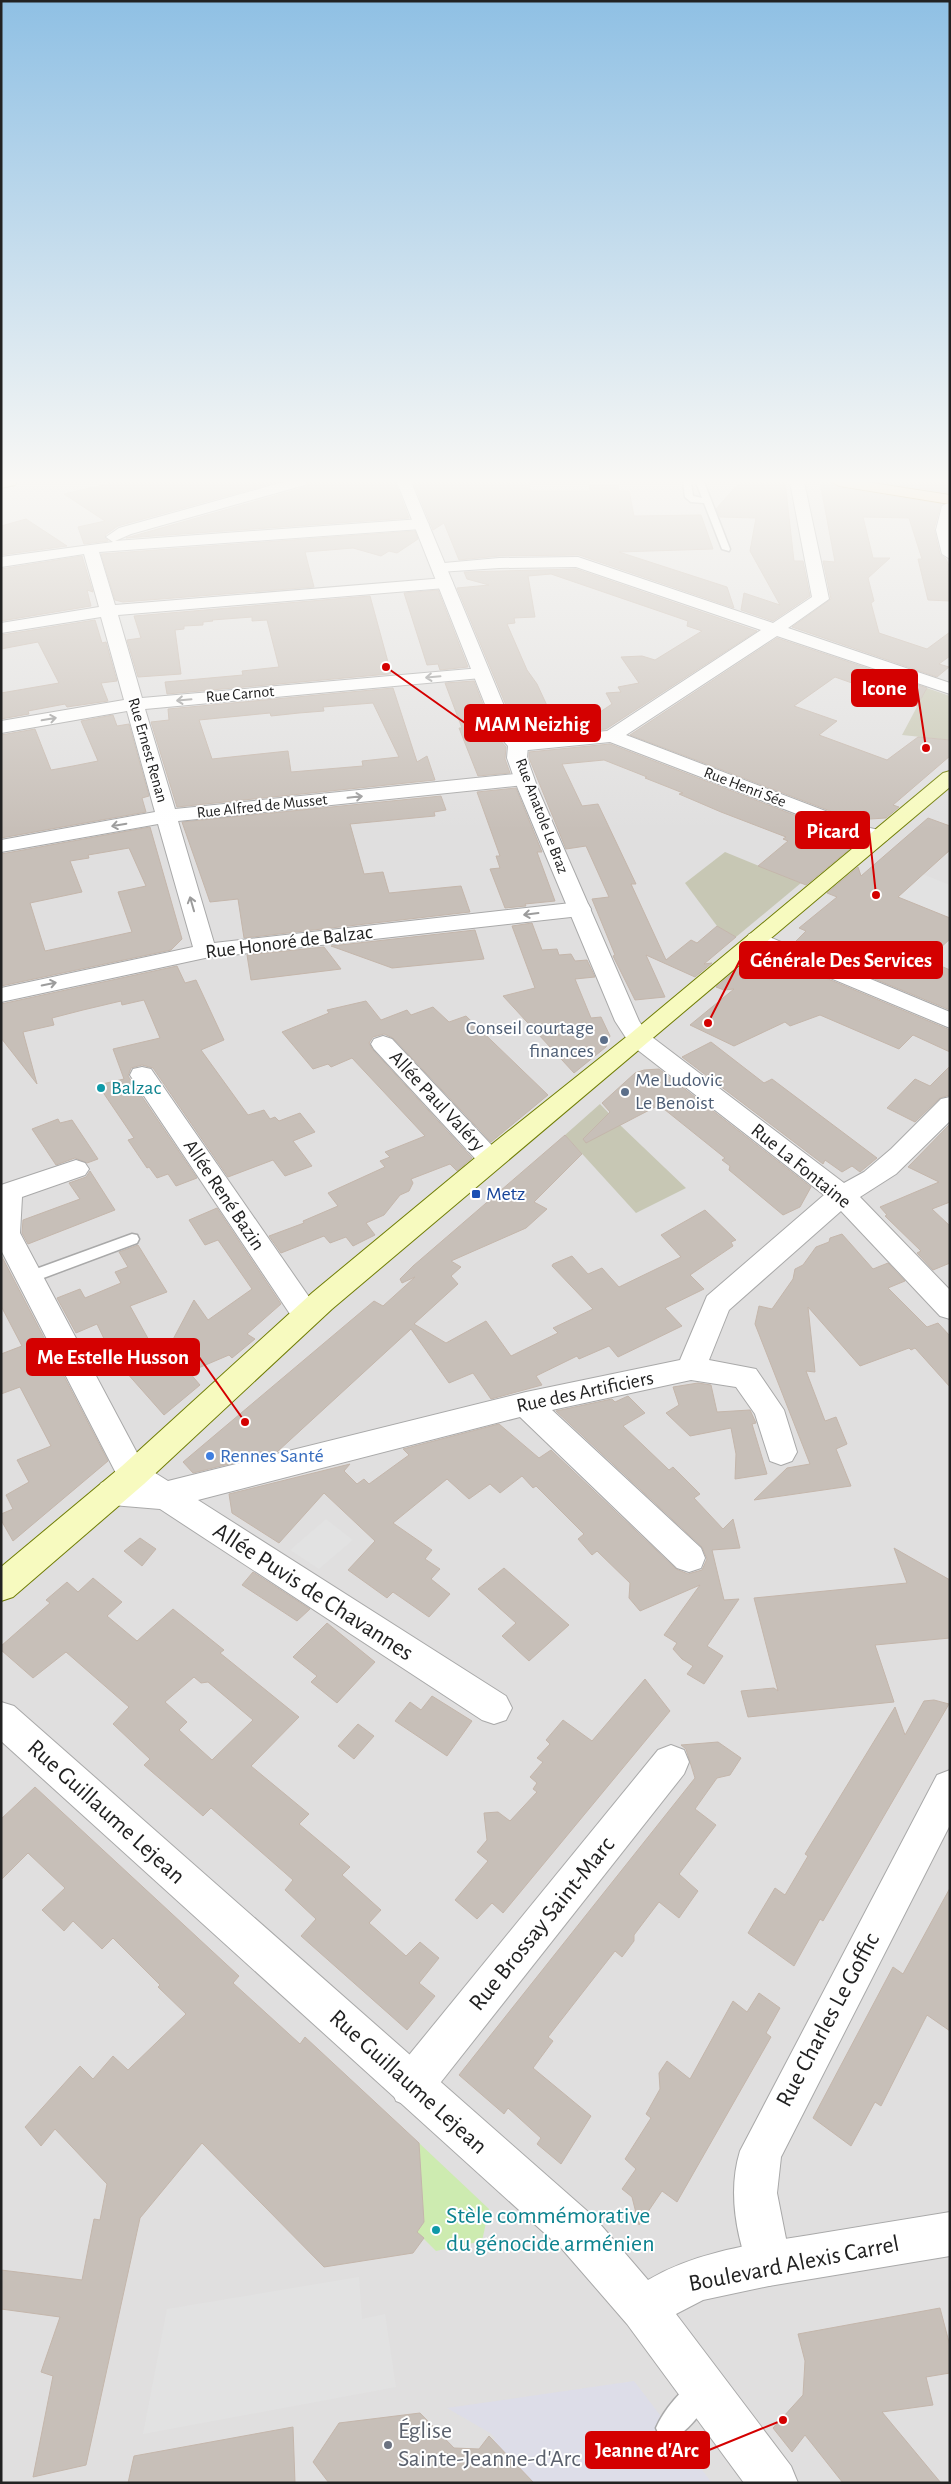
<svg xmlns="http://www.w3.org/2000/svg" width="951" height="2484" viewBox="0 0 951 2484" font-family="'Alegreya Sans',sans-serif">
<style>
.residential{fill:#e0dfdf}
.construction{fill:#c7c7b4}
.grass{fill:#cdebb0}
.parking{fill:#e2e2e2}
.plaza{fill:#dddde8}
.building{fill:#c7bfb8;stroke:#c4b6ab;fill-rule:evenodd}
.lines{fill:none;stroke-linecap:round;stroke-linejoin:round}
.service-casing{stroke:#a9a9a9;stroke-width:3}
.minor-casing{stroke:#a9a9a9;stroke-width:2}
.tertiary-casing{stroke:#a9a9a9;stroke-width:2}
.secondary-casing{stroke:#707d05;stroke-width:2}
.primary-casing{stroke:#a06b00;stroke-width:2}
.service{fill:#fff;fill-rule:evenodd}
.minor{fill:#fff;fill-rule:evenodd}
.tertiary{fill:#fff;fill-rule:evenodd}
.secondary{fill:#f7fabf;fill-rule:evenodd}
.primary{fill:#fcd6a4;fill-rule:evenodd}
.oneway{stroke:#9c9c9c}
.service-dot{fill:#5c6f8a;stroke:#fff;stroke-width:2}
.culture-dot{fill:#0f9aa8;stroke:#fff;stroke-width:2}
.transit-dot{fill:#1a4fb4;stroke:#fff;stroke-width:2}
.shop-dot{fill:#3f7fe0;stroke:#fff;stroke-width:2}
.worship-dot{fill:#6b7280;stroke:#fff;stroke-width:2}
.labels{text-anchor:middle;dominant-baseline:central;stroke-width:4;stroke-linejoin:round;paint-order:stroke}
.far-street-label{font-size:16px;fill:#222;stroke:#fff}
.street-label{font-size:20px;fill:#222;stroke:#fff}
.service-label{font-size:20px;fill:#4e5e75;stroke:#fff;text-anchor:end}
.culture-label{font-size:20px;fill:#0d838f;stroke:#fff;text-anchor:start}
.transit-label{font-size:20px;fill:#164399;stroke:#fff;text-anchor:start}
.shop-label{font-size:20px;fill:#366cbe;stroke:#fff;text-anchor:start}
.near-street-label{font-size:24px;fill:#222;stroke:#fff}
.near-culture-label{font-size:24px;fill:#0d838f;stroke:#fff;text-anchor:start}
.near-worship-label{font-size:24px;fill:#5b616d;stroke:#fff;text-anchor:start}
.leader{fill:none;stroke:#d40000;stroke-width:2}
.callout-dot{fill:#d40000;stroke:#fff;stroke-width:2}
.callout{fill:#d40000;stroke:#d40000;stroke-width:2}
.callout-label{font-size:21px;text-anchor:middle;font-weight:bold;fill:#fff}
</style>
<rect width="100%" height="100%" fill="#f2efe9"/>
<rect class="residential" x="1" y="482" width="949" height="2001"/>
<g class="construction">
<path d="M927,688L950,696V740L902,735Z"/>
<path d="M725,852L801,883L736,937L717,926L685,883Z"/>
<path d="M600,1104L620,1125L686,1188L636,1213L565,1135Z"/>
</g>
<path class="grass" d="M419,2143L489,2209L482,2241L436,2251L417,2232L424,2222Z"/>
<g class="parking">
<path d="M882,858L950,885V918L871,886Z"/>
<path d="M326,1519L353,1540L319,1569L290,1550Z"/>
<path d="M359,2277L362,2319L385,2314L396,2387L143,2434L167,2309Z"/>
</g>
<path class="plaza" d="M634,2381L712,2483H534L493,2440L495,2438L490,2433L447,2408Z"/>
<g class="building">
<path d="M116,482H277L118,526L105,535L108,541L84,544L78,527L105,521L64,494Z"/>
<path d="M309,482H395L409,518L126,538L306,487Z"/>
<path d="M413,482H529L530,491H590L589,485H618L619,491H629L634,516L701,515L713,549L619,552L727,587L734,608L579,555L499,556L459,560L444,523L433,530Z"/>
<path d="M740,482H785L794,561H803L810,596L773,621L741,610L744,593L780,605L750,551L756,518L720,517L716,509Z"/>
<path d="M820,482H830L839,488L941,504L934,529L940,554L946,559L950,568V571H948L950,601L928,600L918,559H922L909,518L863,517L873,558H890L868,578L874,601L871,603L879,633L927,649L950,632V656L939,664L949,667L937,677L792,627L831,599L823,561L835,562Z"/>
<path d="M878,482H950V493Z"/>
<path d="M26,519L67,546L1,555V526Z"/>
<path d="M415,531L418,539L397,553L389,551L381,556L353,548L305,552L314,587L123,602L115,600L101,554Z"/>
<path d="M82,556L93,592L87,590L91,606L1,621V569Z"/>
<path d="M576,569L757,631L606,729L523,737L516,729L457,588L489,585L467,579L464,572ZM551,574L688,621L687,626L702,631L655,660L642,656L621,657L639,683L618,687L621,692L606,693L612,704L585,722L556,725L537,684L527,670L507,624L515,623L514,618L535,617L528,576Z"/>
<path d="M438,590L468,667L440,670L438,664L427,665L404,593Z"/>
<path d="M370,596L391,673L389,674L167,694L165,682L243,675L242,671L279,667L267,620L252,621V617L212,620L213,621L203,622V625L184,626V629L175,630L181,674L138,677L127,640L141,638L134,616Z"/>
<path d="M95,620L102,643L106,642L117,681L101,683L108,701L67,707L65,704L28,711L29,714L1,719V693L59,683L38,642L1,649V635Z"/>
<path d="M777,638L927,688L917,706L835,677L794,706L837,721L819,735L887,760L918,737L950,740V756L893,805L899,807L886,818L854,820L630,735Z"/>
<path d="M474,681L494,733L506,747L505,759L510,773L478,776L459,728H462L445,683Z"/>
<path d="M393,688L417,762L427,756L435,780L177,807L151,722L169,720L168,709ZM373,703L399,757L362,761L363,766L291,772L288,751L212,759L199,720L270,713L271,716L299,713L324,711L323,707Z"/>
<path d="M113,715L117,726L129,724L149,796L142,798L146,812L1,838V735L35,729L51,770L73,766L98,761L81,721Z"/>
<path d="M610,744L846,835L851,848L806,885L758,866L788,841L783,839L786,837L721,812L679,794L683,793L645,778L647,777L604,760L562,764L582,806L598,804L636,884H631L666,960L691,940L697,943L717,926L736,937L704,964L712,963L695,977L646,955L665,997L635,1000L613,956L615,955L592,899L609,897L586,846L566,849L529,758V752Z"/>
<path d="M516,788L542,852H537L555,901L525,904L526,906L505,908L490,869L500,868L496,856H500L477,792Z"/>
<path d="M441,796L446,810L434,812L435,816L350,824L364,874L383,872L389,893L461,886L470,912L244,938L238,899L210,902L182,822Z"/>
<path d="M928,818L950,826V850L898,897L950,918V939L927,960L950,970V1010L792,945L806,931L799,928L837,897L827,893L858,867L861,876Z"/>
<path d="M150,827L182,939L171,950L1,986V854ZM129,848L146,886L118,892L132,932L45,951L30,903L82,892L70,861L89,858L88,855Z"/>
<path d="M532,923L542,950L557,949L559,955L571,954L575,961L587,960L595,977L575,979L591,1018L601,1017L610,1036L606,1047L574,1073L503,996L535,988L512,926Z"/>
<path d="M475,930L484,959L392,968L331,946Z"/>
<path d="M324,947L341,969L251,980L247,955Z"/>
<path d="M778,958L950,1030V1052L913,1035L899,1049L820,1015L790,1026L785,1022L734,1046L690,1025L734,989L724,990L716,987L747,961Z"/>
<path d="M177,966L185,983L196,980L224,1040L201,1050L248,1115L264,1110L270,1119L275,1117L279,1121L300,1113L315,1132L293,1141L312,1166L285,1176L273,1160L228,1177L153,1068L142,1065L131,1068L128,1076L197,1178L176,1186L168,1174L157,1178L149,1167L147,1168L128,1140L134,1138L98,1085L124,1079L113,1049L160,1038L144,1000L122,1005L121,1001L83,1010L52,1018L54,1025L23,1032L37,1084L1,1038V1004Z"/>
<path d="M366,1001L381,1020L407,1010L411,1015L433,1007L449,1022L466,1016L548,1095L491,1142L393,1038L384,1034L373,1037L369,1043L373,1050L472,1158L457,1171L450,1164L411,1179L413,1183L409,1191L400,1195L384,1215L366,1223L375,1235L353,1246L346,1237L330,1243L324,1236L281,1253L269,1236L304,1223L303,1221L338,1206L328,1193L385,1167L380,1161L390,1157L385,1152L425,1136L352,1058L331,1067L328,1064L313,1069L282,1032L329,1013L327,1010Z"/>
<path d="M711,1042L764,1083L772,1079L877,1158L860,1172L852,1166L842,1172L825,1160L823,1164L682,1057Z"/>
<path d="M950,1066V1095L940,1098L915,1122L887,1108L915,1079L930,1086Z"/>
<path d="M659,1069L811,1187L800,1207L783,1215L729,1170L730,1166L722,1160L725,1158L659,1105L586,1143L583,1139L610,1112L602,1103L635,1073L644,1070Z"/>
<path d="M58,1119L60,1123L72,1120L98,1159L87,1163L75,1158L56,1165L32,1129Z"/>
<path d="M950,1124V1202L932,1209L950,1226V1263L933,1270L917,1253L921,1251L885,1216L887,1215L880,1207L939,1182L908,1167Z"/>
<path d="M565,1135L582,1154L534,1202L547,1209L526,1228L451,1261L461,1267L451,1276L458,1284L414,1324L446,1343L486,1321L511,1356L558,1333L553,1328L593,1309L552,1266L553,1264L572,1256L588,1274L602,1268L619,1287L681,1257L661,1235L705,1210L736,1240L731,1242L733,1246L690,1275L704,1289L665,1308L682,1326L618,1357L609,1346L579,1359L577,1356L536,1376L542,1385L491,1399L473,1373L449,1383L411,1329L277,1452L193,1473L183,1462L374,1301L383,1306L415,1277L402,1283L400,1279L413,1266Z"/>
<path d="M90,1171L115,1210L28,1244L22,1233L23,1220L80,1199L69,1183L86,1177Z"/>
<path d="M217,1208L281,1304L247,1334L255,1339L232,1358L229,1355L189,1372L200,1385L164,1415L118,1363L116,1364L97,1324L76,1333L57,1298L80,1289L85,1298L121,1283L115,1272L128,1267L119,1252L138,1245L167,1292L130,1306L161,1362L194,1300L208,1320L252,1289L218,1240L205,1245L189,1220Z"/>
<path d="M842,1234L873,1269L888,1263L905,1281L888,1288L927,1327L938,1323L950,1336V1387L915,1348L911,1350L909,1348L860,1366L808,1307L815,1372L806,1371L825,1421L836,1417L847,1444L836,1449L851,1486L754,1500L787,1468L810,1464L755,1324L759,1306L772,1309L793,1279L795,1269L803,1265L816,1247L829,1242L830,1238Z"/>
<path d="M1,1255L108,1461L13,1541L1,1520V1514L13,1509L6,1495L29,1482L17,1460L51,1446L20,1387L1,1394V1354L22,1346L1,1306Z"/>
<path d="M698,1383L711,1385L717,1412L750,1410L756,1423L752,1424L767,1474L735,1479L736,1454L731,1428L690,1436L666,1413L679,1405L673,1387Z"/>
<path d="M628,1396L645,1413L623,1426L669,1470L673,1467L700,1494L694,1498L723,1529L733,1519L740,1548L712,1550L724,1600L739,1599L707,1646L723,1656L704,1684L687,1674L693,1666L682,1659L673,1649L677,1643L664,1635L700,1585L640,1611L629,1598L630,1583L597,1551L592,1555L578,1539L584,1534L536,1486L533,1488L522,1476L500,1493L490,1484L469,1499L447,1479L393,1523L432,1550L425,1559L440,1569L431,1579L450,1594L429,1617L393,1592L387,1598L348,1570L375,1541L324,1493L279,1543L232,1513L229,1494L350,1464L344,1471L357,1484L364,1479L369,1484L409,1455L403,1449L499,1424L539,1458L551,1450L676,1569L688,1574L702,1570L707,1559L702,1547L556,1411L612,1399L615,1402Z"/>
<path d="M140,1538L156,1549L142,1566L124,1551Z"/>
<path d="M894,1548L950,1580V1638L875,1645L894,1702L748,1717L741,1691L774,1688L778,1691L754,1598L907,1583Z"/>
<path d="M504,1568L569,1625L529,1661L502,1636L516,1623L478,1589Z"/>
<path d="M253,1572L310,1609L297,1621L242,1585Z"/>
<path d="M93,1578L122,1602L107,1616L137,1641L173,1609L224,1650L220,1653L299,1717L251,1766L309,1814L299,1824L350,1867L342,1875L381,1910L369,1923L406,1956L420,1942L439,1958L419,1983L435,1996L407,2030L301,1936L316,1919L285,1890L293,1880L211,1808L203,1816L144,1765L150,1759L113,1724L129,1707L66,1652L33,1678L1,1650V1646L50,1603L46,1600L67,1582L78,1592ZM194,1677L201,1683L208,1682L253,1720L212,1760L179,1730L187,1722L165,1702Z"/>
<path d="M327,1623L375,1662L337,1703L311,1682L317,1676L293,1657Z"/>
<path d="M645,1679L670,1711L503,1913L492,1903L477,1919L455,1900L488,1861L477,1852L487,1840L484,1813L498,1812L510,1821L537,1792L533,1789L537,1783L530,1777L543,1762L537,1758L550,1744L546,1740L563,1720L592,1741Z"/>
<path d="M432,1696L472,1721L447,1756L395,1721L410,1702L421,1710Z"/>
<path d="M934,1700L949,1704L823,1921L820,1919L794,1966L748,1933L775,1888L785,1895L808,1856L805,1854L895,1707L905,1735L924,1701Z"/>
<path d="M358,1724L374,1736L354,1759L338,1746Z"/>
<path d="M718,1742L741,1758L730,1775L717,1778L695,1809L716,1825L679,1874L698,1891L679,1918L659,1902L634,1935V1941L622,1957L615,1951L548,2037L553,2041L533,2068L591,2116L561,2164L537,2144L541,2138L508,2108L504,2114L459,2075L695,1778L686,1749L681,1745Z"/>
<path d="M35,1787L239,1976L233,1983L300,2044L305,2037L419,2143L424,2222L417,2232L424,2238L413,2253L324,2267L202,2143L140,2218L86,2465L33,2477L53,2376L41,2372L60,2317L1,2309V2270L82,2280L94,2219L100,2220L107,2184L55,2129L41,2146L25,2127L80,2066L93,2079L113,2056L128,2070L186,2014L158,1987L160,1985L113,1938L102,1949L73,1921L64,1931L42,1910L65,1888L28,1853L1,1880V1819Z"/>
<path d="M950,1888V2031L927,2015L881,2106L875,2102L851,2146L813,2118L893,1967L903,1974Z"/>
<path d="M759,1993L780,2008L766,2033L771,2037L677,2202L662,2191L639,2225L632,2197L622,2189L636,2169L625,2159L651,2118L646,2114L660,2089L659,2073L667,2061L690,2079L733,2001L747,2012Z"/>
<path d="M940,2308L950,2346V2373L926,2377L933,2405L882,2412L941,2483H843L805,2435L792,2452L773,2428L803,2395L805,2361L798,2334Z"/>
<path d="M420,2413L454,2448L479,2449L489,2436L534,2483H329L313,2462L339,2423Z"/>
<path d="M293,2427L295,2483H128L134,2456Z"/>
</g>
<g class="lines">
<defs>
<g id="service">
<path d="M683,482H691L693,496L702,498L696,482H704L730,549L729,551L722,549L704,503L691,502L685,497Z"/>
<path d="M132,1234L137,1235L139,1239L137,1243L30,1283L25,1281L22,1277L25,1273Z"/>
<path d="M700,2379L709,2383L713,2392C706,2409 686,2434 669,2441L660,2437L656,2428C663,2411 683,2386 700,2379Z"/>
</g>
<g id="minor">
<path d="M284,482H307L305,485L131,534L115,541L421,519L429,524L421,529L99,552L115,605L445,578L451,580L453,583L451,586L445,588L118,615L142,698L481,668L487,669L490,673L487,677L481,678L145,709L175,809L524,773L531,775L534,779L531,783L524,785L178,821L214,943L580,902L588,904L591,909L588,914L580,916L205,958L1,1002V988L193,947L158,824L1,852V840L155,812L127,711L1,733V721L124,700L101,617L1,633V623L99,607L84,554L1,567V557L113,542L106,537L119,528Z"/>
<path d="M790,482H804L829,599L788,628L950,683V694L777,636L626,735L870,828L887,832L890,836L887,840L880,842L859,838L610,742L518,751L511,749L508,745L511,741L518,739L607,731L761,630L576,567L499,568L439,572L431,567L433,564L499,558L578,557L773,623L812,597Z"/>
<path d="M950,502V559L942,554L936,530L942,506Z"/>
<path d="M757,932L950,1012V1028L749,944L746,939L749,934Z"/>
<path d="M639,1031L648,1034L844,1183L864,1172L891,1149L941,1099L950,1097V1121L896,1174L860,1197L950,1290V1319L940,1316L841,1211L729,1310L709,1360L756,1369L784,1410L797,1452L792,1461L781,1465L770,1461L755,1414L736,1387L691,1380L552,1410L701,1548L705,1558L701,1568L689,1572L677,1568L520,1417L198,1500L506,1696L512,1708L506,1720L494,1724L482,1720L160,1509L112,1505L101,1501L96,1492L101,1483L112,1479H119L1,1250V1185L76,1160L85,1163L89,1169L85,1175L22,1197L20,1233L144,1466L168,1481L526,1392L680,1360L707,1296L824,1195L630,1044L627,1039L630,1034Z"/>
<path d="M383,1036L392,1039L499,1153L503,1159L499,1165L490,1168L481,1165L374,1049L371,1044L374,1039Z"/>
<path d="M142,1067L151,1069L316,1307L320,1315L316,1323L306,1326L296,1323L130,1075L133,1069Z"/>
<path d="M671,1745L684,1750L689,1762L684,1774L426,2101L411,2107L396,2101L390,2086L396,2071L658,1750Z"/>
<path d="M950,1770V1825L781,2157L777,2193L791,2264L785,2280L769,2286L753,2280C737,2240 727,2193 740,2151L937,1775Z"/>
</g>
<g id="tertiary">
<path d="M397,482H411L514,730L528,745L527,758L538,789L639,1021L651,1039L648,1044L639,1047L630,1044L615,1021L518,789L507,758L508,746L496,732Z"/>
<path d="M1,1702L14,1706L594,2217L648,2280C697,2251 755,2244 810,2235C856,2227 903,2220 950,2212V2256L769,2286L703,2300L676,2314L791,2466L798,2483H744L627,2324L562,2249L1,1741Z"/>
</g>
<g id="secondary">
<path d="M1,482H17L15,485L1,488Z"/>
<path d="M950,771V787L332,1309L144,1484L13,1597L1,1601V1567L122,1466L312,1293L481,1153L630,1034L943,773Z"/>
</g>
<path id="primary" d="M832,482H866L950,495V504L839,486Z"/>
</defs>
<use href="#service" class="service-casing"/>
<use href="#minor" class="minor-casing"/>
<use href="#tertiary" class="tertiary-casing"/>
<use href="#secondary" class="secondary-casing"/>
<use href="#primary" class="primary-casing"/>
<use href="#service" class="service"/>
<use href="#minor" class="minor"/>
<use href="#tertiary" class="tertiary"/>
<use href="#secondary" class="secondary"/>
<use href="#primary" class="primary"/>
</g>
<defs><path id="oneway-shaft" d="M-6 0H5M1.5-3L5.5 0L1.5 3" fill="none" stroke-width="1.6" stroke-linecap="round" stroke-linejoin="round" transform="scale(1.25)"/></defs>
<g class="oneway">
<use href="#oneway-shaft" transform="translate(433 677) rotate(175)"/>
<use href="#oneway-shaft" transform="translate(184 700) rotate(175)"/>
<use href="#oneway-shaft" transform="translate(49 719) rotate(-10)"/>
<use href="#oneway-shaft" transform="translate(355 797) rotate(-6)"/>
<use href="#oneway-shaft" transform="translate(119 825) rotate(170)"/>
<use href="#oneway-shaft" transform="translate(192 904) rotate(-106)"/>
<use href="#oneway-shaft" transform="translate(531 914) rotate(173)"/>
<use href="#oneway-shaft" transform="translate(49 984) rotate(-12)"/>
</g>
<linearGradient id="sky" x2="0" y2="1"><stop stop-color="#8fc0e4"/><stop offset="0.58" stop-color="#f9f8f5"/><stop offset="1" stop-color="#f9f8f5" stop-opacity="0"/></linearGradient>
<rect width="951" height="830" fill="url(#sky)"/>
<g class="service-dot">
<circle cx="604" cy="1040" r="5"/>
<circle cx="625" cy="1092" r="5"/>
</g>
<g class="culture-dot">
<circle cx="101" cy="1088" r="5"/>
<circle cx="436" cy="2230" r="5"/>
</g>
<rect class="transit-dot" x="471" y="1189" width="10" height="10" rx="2.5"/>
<circle class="shop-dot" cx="210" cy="1456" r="5"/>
<circle class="worship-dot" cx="388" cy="2445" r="5"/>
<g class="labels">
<g class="far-street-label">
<text transform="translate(240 694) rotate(-5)">Rue Carnot</text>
<text transform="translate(148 750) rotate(74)">Rue Ernest Renan</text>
<text transform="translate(745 787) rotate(21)">Rue Henri Sée</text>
<text transform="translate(262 806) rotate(-6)">Rue Alfred de Musset</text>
<text transform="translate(542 816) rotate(69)">Rue Anatole Le Braz</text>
</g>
<g class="street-label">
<text transform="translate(289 942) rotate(-7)">Rue Honoré de Balzac</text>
<text transform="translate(437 1101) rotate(47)">Allée Paul Valéry</text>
<text transform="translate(801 1166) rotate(39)">Rue La Fontaine</text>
<text transform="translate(224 1195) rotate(56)">Allée René Bazin</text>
<text transform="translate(585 1392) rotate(-12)">Rue des Artificiers</text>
</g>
<g class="service-label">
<text x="594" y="1028">Conseil courtage<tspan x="594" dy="23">finances</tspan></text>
<text x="635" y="1080" text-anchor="start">Me Ludovic<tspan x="635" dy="23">Le Benoist</tspan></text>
</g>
<g class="culture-label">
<text x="111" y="1088">Balzac</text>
</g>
<g class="transit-label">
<text x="486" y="1194">Metz</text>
</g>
<g class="shop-label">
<text x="220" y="1456">Rennes Santé</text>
</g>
<g class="near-street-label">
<text transform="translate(313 1592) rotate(33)">Allée Puvis de Chavannes</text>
<text transform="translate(106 1812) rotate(42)">Rue Guillaume Lejean</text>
<text transform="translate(542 1924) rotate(-51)">Rue Brossay Saint-Marc</text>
<text transform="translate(828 2020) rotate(-62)">Rue Charles Le Goffic</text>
<text transform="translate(408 2082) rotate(42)">Rue Guillaume Lejean</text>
<text transform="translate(794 2264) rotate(-11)">Boulevard Alexis Carrel</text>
</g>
<g class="near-culture-label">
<text x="446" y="2216">Stèle commémorative<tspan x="446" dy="28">du génocide arménien</tspan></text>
</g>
<g class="near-worship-label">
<text x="398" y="2431">Église<tspan x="398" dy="28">Sainte-Jeanne-d'Arc</tspan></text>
</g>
</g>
<path class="leader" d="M926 748L917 688M386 667L465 723M876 895L869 830M708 1023L740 960M245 1422L199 1357M783 2420L709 2450"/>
<g class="callout-dot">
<circle cx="926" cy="748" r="5"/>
<circle cx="386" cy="667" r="5"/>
<circle cx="876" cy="895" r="5"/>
<circle cx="708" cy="1023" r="5"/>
<circle cx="245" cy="1422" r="5"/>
<circle cx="783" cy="2420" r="5"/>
</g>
<g class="callout">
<rect x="852" y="670" width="65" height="36" rx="5"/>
<rect x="465" y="705" width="135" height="36" rx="5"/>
<rect x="796" y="812" width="73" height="36" rx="5"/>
<rect x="740" y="942" width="202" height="36" rx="5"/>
<rect x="27" y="1339" width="172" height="36" rx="5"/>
<rect x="586" y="2432" width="123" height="36" rx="5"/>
</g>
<g class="callout-label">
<text x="884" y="695">Icone</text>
<text x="532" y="731">MAM Neizhig</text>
<text x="833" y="838">Picard</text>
<text x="841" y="967">Générale Des Services</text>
<text x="113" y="1364">Me Estelle Husson</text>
<text x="647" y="2457">Jeanne d'Arc</text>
</g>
<rect width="951" height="2484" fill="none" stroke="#222222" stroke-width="5"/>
</svg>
